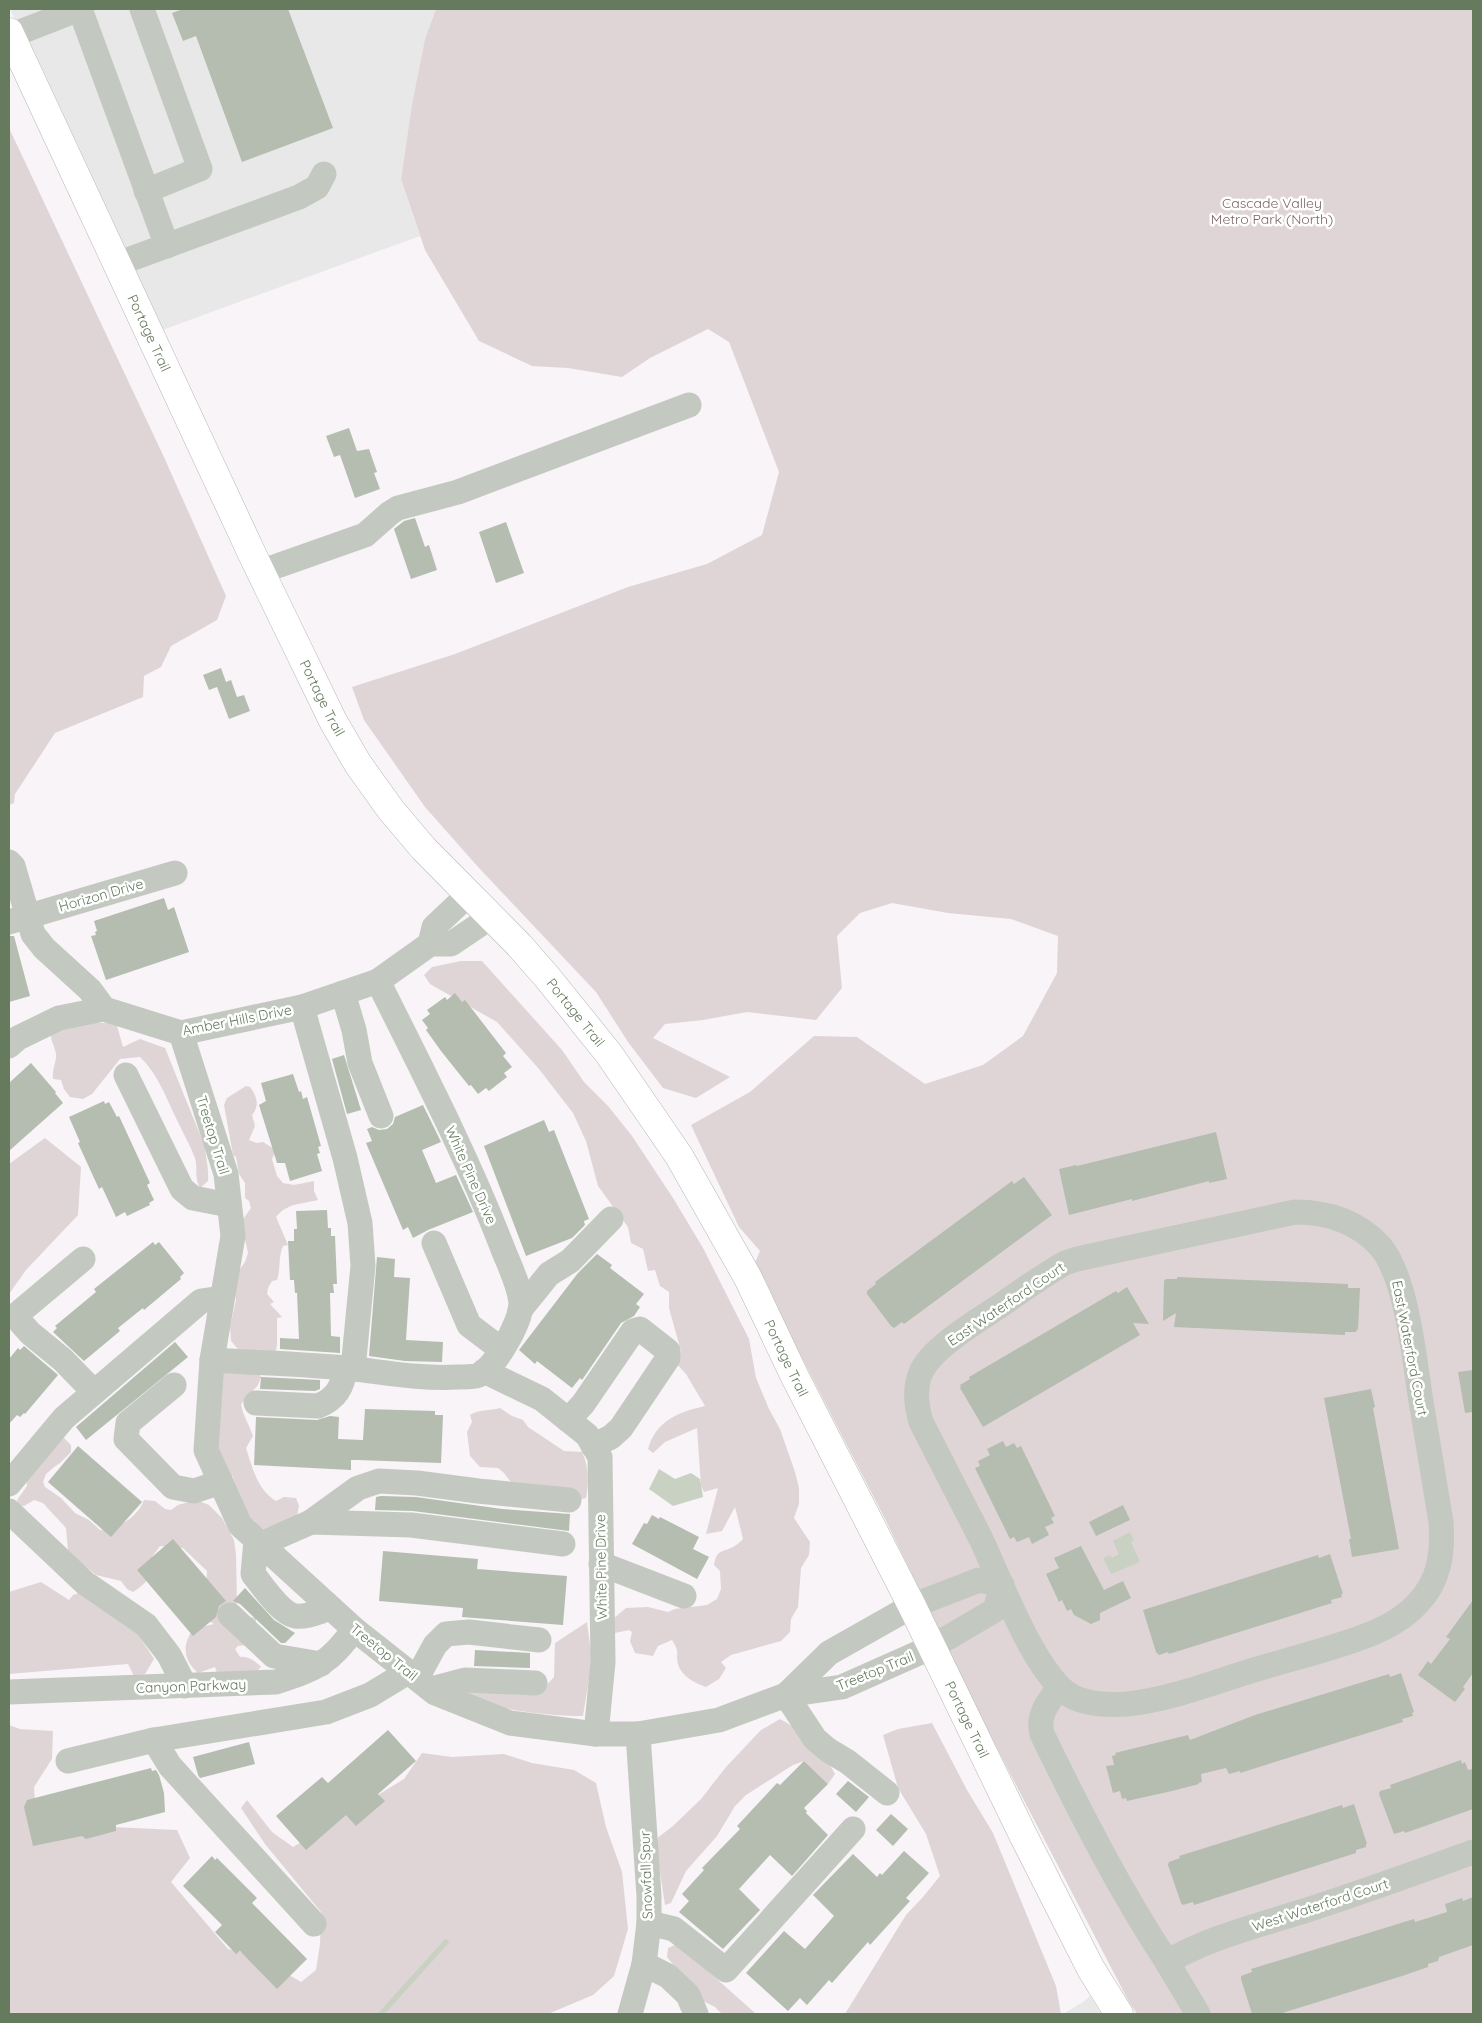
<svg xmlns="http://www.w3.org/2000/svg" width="1482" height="2023" viewBox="0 0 1482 2023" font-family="Quicksand,sans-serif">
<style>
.built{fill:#e8e8e8}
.green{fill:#dfd5d7}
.water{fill:#c9d1c3}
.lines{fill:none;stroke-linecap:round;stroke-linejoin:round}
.stream{stroke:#c9d1c3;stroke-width:5.5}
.building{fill:#b4bdb0}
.major-casing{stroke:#b3baaf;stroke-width:29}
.minor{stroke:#c3c9c0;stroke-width:25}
.major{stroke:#fff;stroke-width:28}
.labels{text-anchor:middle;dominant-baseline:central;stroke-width:5;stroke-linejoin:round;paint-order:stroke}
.park-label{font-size:14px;fill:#7d6665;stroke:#fff}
.street-label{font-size:14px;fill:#667a5e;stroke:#fff}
</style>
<rect width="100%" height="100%" fill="#f8f4f7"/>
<g class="built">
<path d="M10,9H436L425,39L412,104L401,179L420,236L157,332Z"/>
<path d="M1090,1996L1101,2014H1063L1083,2002Z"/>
</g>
<g class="green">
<path d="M436,9H1473V2014H1137L1129,2002L989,1733L885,1519L754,1265L760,1251L739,1227L691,1125L750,1092L814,1036L857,1037L925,1084L983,1065L1023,1036L1057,973L1058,936L1011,919L948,913L892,903L860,913L837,936L842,988L816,1020L747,1012L703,1020L665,1024L653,1038L730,1077L696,1098L663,1088L628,1042L596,992L479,868L425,807L364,720L352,687L455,654L628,587L707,564L762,535L779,472L729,342L708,329L650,358L622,377L568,368L532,366L479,341L425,250L401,179L412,104L425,39Z"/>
<path d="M9,128L163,455L226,596L217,620L171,646L161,667L144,676L143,697L55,733L15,794L14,803L9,805Z"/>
<path d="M461,961H482L562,1050L584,1082L608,1106L632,1136L673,1198L703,1248L749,1339L756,1378L769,1409L780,1429L795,1472L799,1488V1504L794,1518L810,1542L809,1555L801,1568L798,1607L791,1619L790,1632L781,1641L731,1655L721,1662L726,1668L719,1679L706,1687C695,1683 681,1676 678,1664C675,1652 681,1654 672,1640L658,1646L653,1656L635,1653L630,1641L632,1632L629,1630L615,1633L613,1619L626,1608L648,1607L668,1612L675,1609L707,1605L717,1599L721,1589L720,1571L714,1565C717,1549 721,1553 733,1547C737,1545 740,1542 743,1539L735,1507L722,1531L706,1534L718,1488L704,1492L701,1486L697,1428L665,1442L653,1453L648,1449C656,1421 678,1412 705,1406L686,1374L676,1363L681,1351L669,1308V1292L660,1286L655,1270L648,1271L643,1249L631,1243L628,1227L598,1186L586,1141L573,1113L539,1069L497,1022L430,984L424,975L432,967Z"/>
<path d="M77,1023H110L117,1026L123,1047L140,1039L165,1048L205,1147C206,1160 209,1168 208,1181L200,1188C194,1177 198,1169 195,1158C189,1143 182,1131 175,1116C165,1095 157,1073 140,1057L120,1059L92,1094L83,1099L70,1097L64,1089L61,1080L53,1079C52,1071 55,1065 56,1058C57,1049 50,1042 51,1033Z"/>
<path d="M246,1086L250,1087C257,1096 260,1106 252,1115L255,1126L249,1140L257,1143L263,1142L276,1150L272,1159L277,1176L283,1183L294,1185L314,1181V1191L318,1200C302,1204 287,1203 276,1217L288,1245L283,1246C278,1258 281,1268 277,1280L272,1281L268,1288L267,1294L274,1302L270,1304L282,1317L277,1318V1344L275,1356L238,1349L231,1341L230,1327L236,1300L233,1283L235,1276L245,1262L248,1253L241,1222L251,1208L249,1201L245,1198V1183L239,1174L236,1157L233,1155L224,1105L227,1098Z"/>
<path d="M45,1138L81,1167L78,1215L26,1270L9,1294V1164Z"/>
<path d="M257,1370L261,1377L258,1385L241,1404C243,1416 249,1424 253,1436L246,1448C252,1467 258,1491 276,1501L284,1497L296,1498L299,1506L297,1516L264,1529L257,1526L254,1520L246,1519L234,1487L233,1476L222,1474L213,1425L217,1379L224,1372Z"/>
<path d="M500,1408L512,1416L523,1420L528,1427L564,1451L582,1452C589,1467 589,1482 586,1498L577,1500L513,1485L504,1473L498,1468L480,1467L470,1456L467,1432L472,1422L470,1415C480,1409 489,1411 500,1408Z"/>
<path d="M64,1438L71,1445V1452L60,1463L54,1467L46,1474L43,1482L45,1487L61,1498L75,1513L89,1520L100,1530C118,1529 138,1517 144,1500L155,1501L165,1509L171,1510L178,1505L196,1500L209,1505L222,1518L234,1540L236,1554L237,1605L244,1619L251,1617L256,1618V1633L245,1645L238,1646L235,1649L240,1657C248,1656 256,1661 261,1667L254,1674L218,1676L215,1667L198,1673C183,1659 182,1646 193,1629L214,1624L204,1618L207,1571L183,1548L160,1546L152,1557C156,1574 147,1583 133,1592L127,1589L121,1581L96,1575L74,1557L68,1550L66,1528L43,1503L34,1500L24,1506L18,1505L17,1500L27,1486L26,1480L57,1441Z"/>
<path d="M41,1582L69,1600L73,1595L79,1593L136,1631L154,1659L145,1674L134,1676L128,1664L9,1674V1592Z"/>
<path d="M587,1622L592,1660L583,1716C556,1716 486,1711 466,1692L543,1689L554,1677L555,1643Z"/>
<path d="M780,1719C799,1728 826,1755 835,1774L828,1784L804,1761L793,1765L746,1795L735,1806L717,1836L686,1871L671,1903L665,1905L655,1840L674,1825L701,1799L726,1767L761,1730Z"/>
<path d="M932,1723L967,1790L993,1833L1056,1986L1061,2014H845L906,1915L923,1897L940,1876L926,1834L898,1788L883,1735L898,1729Z"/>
<path d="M9,1725L20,1729L53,1731L52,1759L34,1787L36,1816L112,1827L177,1830L190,1858L171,1882L228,1949L257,1956L301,1982L316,1970L320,1944L321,1912L265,1844L241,1808L247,1800L272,1832L293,1847L404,1779L422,1753L452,1757L504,1754L532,1763L574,1770L596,1783L606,1827L622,1872L628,1929L614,1976L593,1995L548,2014H9Z"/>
<path d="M675,1945L709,1972L756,2014H722L715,2007L703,2001L667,1957L668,1948Z"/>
</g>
<g class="water">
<path d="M659,1469L675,1479L691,1473L700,1479L703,1497L673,1506L649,1489Z"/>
<path d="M1130,1532L1134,1540L1131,1542L1140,1562L1111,1574L1103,1558L1110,1555L1112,1558L1119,1554L1113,1541Z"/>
</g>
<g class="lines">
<path class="stream" d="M381,2014L446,1942"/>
</g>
<g class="building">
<path d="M183,9H288L333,128L242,162L196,36L183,41L172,13Z"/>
<path d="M349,428L357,451L369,449L377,472L374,473L380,489L355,498L340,455L334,457L326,436Z"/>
<path d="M415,518L425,547L429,545L437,570L411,579L394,529L404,521Z"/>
<path d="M506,522L524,573L496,583L479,532Z"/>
<path d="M221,668L226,682L231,680L237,697L244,695L250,711L229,719L217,687L209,690L203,675Z"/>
<path d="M164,898L168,910L174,907L189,952L106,980L91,936L96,935L95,932L97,931L94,921Z"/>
<path d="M9,936H14L30,996L9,1002Z"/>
<path d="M455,993L462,1002L465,1000L506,1053L503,1056L512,1067L504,1073L507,1077L489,1091L486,1088L478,1094L471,1085L469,1086L441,1051L426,1030L428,1028L422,1020L430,1014L427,1010L445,997L447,1000Z"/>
<path d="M344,1055L361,1110L347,1114L332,1059Z"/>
<path d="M31,1063L56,1092L55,1093L63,1103L9,1151V1083Z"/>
<path d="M293,1074L299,1092L301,1091L303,1099L307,1097L321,1146L318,1147L320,1153L317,1154L322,1171L290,1181L285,1163H277L259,1105L266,1101L261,1083Z"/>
<path d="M104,1101L105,1104L109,1102L117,1117L119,1116L150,1183L147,1185L154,1200L149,1203L150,1205L127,1216L125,1212L116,1217L102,1187L99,1189L78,1143L80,1142L69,1117Z"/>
<path d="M423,1105L441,1142L422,1150L436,1183L456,1175L473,1212L428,1230L413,1238L408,1227L403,1230L366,1143L372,1141L367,1129L372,1127L379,1130L387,1129L393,1124L395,1117Z"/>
<path d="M544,1120L549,1132L554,1130L589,1219L584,1221L585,1225L572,1238L526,1256L484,1146Z"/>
<path d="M1216,1132L1227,1179L1209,1183V1181L1132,1201V1199L1069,1215L1059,1169L1076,1165L1077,1166Z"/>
<path d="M1024,1177L1052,1215L904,1324L902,1322L894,1328L891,1326L867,1294V1291L876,1284L875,1282L1012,1181L1014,1184Z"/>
<path d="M327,1210L328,1228H331V1236H335L337,1284H333L334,1293H330L331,1336L340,1337V1353L280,1349V1338L299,1339L297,1293H295L294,1280H290L288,1241H294V1229H297L296,1211Z"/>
<path d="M153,1242L155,1245L159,1242L184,1273L180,1277L181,1279L144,1310L143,1308L118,1328L120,1331L84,1361L53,1332L57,1328L55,1326L96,1292L94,1289Z"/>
<path d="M597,1254L612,1265L610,1268L644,1294L636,1304L640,1307L634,1316L621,1323L582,1380L580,1378L572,1388L537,1361L535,1364L519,1350L578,1273Z"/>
<path d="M377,1257L395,1259L394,1277L410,1278L406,1340L443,1342L442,1362L405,1361L369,1356Z"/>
<path d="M1177,1277L1348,1284V1288H1360L1358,1330L1357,1329L1356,1332H1345V1335L1174,1327L1176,1313L1163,1321L1164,1281L1166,1279H1177Z"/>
<path d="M1127,1287L1149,1324L1133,1323L1140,1335L983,1427L960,1388L961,1387L960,1385L970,1379L969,1377L1116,1291L1118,1293Z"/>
<path d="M175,1342L188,1357L86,1440L76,1427Z"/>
<path d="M24,1346L58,1375L25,1414L24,1413L20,1417L17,1415L9,1424V1359L18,1348L20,1350Z"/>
<path d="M1473,1370V1412L1465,1413L1458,1372Z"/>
<path d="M261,1377L320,1380V1389L315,1391L260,1389Z"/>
<path d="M1371,1389L1375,1407L1373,1408L1399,1549L1352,1557L1349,1539H1351L1324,1398Z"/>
<path d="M365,1409L435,1411V1415H443L441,1463L357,1460H351V1470L254,1465L256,1417L317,1420L330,1416L339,1417L338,1439L363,1440Z"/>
<path d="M1003,1441L1006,1447L1014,1443L1017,1448L1021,1446L1055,1516L1051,1518L1054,1523L1045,1527L1049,1535L1032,1544L1029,1537L1017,1542L1014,1537L1010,1539L975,1468L980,1466L978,1461L990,1455L987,1449Z"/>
<path d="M78,1446L142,1502L111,1537L48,1482Z"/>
<path d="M381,1496L416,1497L502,1509L570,1514L569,1531L413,1511L375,1510L376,1497Z"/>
<path d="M1123,1505L1130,1520L1096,1536L1089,1522Z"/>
<path d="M652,1515L659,1519L660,1517L699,1537L693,1549L709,1557L697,1579L632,1544L644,1523L647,1524Z"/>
<path d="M173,1539L226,1601L219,1606L216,1617L193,1636L137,1570Z"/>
<path d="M1081,1546L1104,1590L1123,1581L1131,1598L1100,1613V1620L1091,1624L1074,1615L1071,1609L1067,1611L1062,1600L1059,1602L1046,1574L1059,1568L1054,1558Z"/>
<path d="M383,1551L478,1559L477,1569L567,1576L563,1625L462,1617L463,1608L379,1601Z"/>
<path d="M1330,1554L1343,1594H1341L1342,1597L1331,1600L1332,1603L1169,1654L1168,1652L1159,1655L1156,1652L1143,1610L1318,1555L1319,1558Z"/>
<path d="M245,1588L274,1620L295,1633L285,1643H281L240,1604L233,1601Z"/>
<path d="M1473,1600V1673L1463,1687L1465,1689L1455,1702L1418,1675L1428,1661L1431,1664L1450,1639L1446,1637Z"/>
<path d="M475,1650L530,1653V1668L474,1666Z"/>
<path d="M1401,1673L1414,1712L1412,1713L1413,1716L1402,1719L1403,1722L1240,1773V1771L1229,1774L1226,1768L1201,1774L1202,1782L1198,1783L1199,1784L1172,1791L1127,1801L1126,1798L1122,1799L1120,1791L1113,1793L1106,1766L1114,1765L1112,1756L1116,1755L1115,1753L1188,1735L1190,1740L1255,1715L1389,1674L1390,1677Z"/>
<path d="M388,1730L416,1761L378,1794L385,1801L356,1826L346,1815L306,1850L276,1816L322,1777L328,1783Z"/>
<path d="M249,1742L255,1764L200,1778L198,1775L193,1757Z"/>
<path d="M1461,1760L1462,1764L1465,1762L1468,1770L1473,1769V1809L1405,1833L1404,1831L1394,1834L1379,1794L1380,1791L1391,1788L1390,1785Z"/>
<path d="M804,1761L828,1784L804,1808L807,1811L806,1813L828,1835L792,1876L770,1855L739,1889L760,1910L723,1949L679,1912L689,1901L682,1894L704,1870L702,1868L740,1829L737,1826L777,1783L780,1785Z"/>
<path d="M151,1768L152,1771L156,1770L159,1775L164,1793L165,1812L116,1825V1831L86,1839L82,1836L33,1846L24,1807L27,1800Z"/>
<path d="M848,1781L869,1797L856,1812L836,1794Z"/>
<path d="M1354,1804L1367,1844H1366V1847L1356,1850V1853L1194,1905L1193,1902L1183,1905L1181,1903L1168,1865L1169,1862L1180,1858L1179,1856L1342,1805L1343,1808Z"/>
<path d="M891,1814L908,1829L893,1846L876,1830Z"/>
<path d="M904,1851L929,1873L906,1898L910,1901L870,1945L868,1942L832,1983L829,1980L807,2005L800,1998L788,2011L746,1973L784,1931L805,1949L834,1916L813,1895L853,1854L877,1877L880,1873L882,1875Z"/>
<path d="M212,1856L215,1860L217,1858L257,1898L252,1903L307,1959L277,1989L240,1951L236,1954L215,1932L222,1925L183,1886Z"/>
<path d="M1473,1897V1945L1439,1957L1438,1961L1428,1964V1967L1402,1976L1279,2014H1252L1241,1979V1976L1252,1972L1251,1969L1414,1919L1415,1922L1447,1912L1445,1904L1462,1898L1463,1901Z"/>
</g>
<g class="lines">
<defs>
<g id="major">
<path id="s1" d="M9,32L253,556L333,721L358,764L391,810L424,849L519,945L547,977L609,1054L679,1156L748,1278L795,1377L912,1606L1022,1833L1091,1969L1119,2014"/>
</g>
</defs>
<use href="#major" class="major-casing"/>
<g class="minor">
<path d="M80,9L167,246"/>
<path d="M142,9L200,169L146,191"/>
<path d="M10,36L79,9"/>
<path d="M117,264L299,197L317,187L324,174"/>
<path d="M260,572L365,535L390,513L398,508L458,492L689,405"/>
<path d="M9,862L13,866L33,934L44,948L90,990L104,1009"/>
<path d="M9,922L175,873"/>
<path d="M430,944L434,927L469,894"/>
<path d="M343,993L354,1030L360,1063L381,1116"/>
<path d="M302,1007L345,1158L360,1223L363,1266L353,1369"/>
<path d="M181,1033L226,1174L233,1236L212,1360L206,1450L240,1525L354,1629L435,1693L510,1723L596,1734H638L719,1720L786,1695L842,1687L932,1647L995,1610L1002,1585L979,1580L912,1606L829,1653L786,1695"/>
<path d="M9,1046L18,1038L59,1018L104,1009L181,1033L302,1007L378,981L430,944H451L491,917"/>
<path d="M126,1075L182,1189L193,1198L229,1205"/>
<path d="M1295,1212C1328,1212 1357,1221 1380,1246C1406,1276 1414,1355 1420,1395C1427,1437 1434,1479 1441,1522C1443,1553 1440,1581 1417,1604C1404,1618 1386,1628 1368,1635C1332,1649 1294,1658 1257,1669C1217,1681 1169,1700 1127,1704C1110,1705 1089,1705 1073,1697C1036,1678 1000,1579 981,1539C961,1500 941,1461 921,1422C916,1405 914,1386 922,1370C935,1345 981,1319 1004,1303C1024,1289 1044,1275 1065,1263L1077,1259Z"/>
<path d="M434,1243L469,1325L502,1350"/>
<path d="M83,1259L15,1316L30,1333L63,1360L94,1392"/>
<path d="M520,1310L549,1274L570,1261L611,1219"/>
<path d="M212,1360C260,1363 308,1364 355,1369C389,1373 423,1379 457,1377C463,1377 470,1377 476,1376C494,1371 520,1323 521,1305C521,1287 507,1261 501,1244C466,1154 421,1068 378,981"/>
<path d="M484,1371L542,1399L587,1435L600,1457L603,1662L596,1734"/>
<path d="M174,1385L128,1423L126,1439L173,1487L194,1491L221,1482"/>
<path d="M256,1403L318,1406C336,1399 343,1387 345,1368"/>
<path d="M568,1420L583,1404L633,1331L640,1329L668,1351V1358L621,1428L611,1437L593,1446"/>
<path d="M9,1484L64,1418L201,1301L222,1298"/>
<path d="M9,1511L85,1583L146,1625L169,1655L185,1686"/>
<path d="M311,1522L358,1488L379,1481L417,1483L478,1491L569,1500"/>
<path d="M256,1540L253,1574C262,1585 280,1613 295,1616C306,1618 320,1611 331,1608"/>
<path d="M261,1544L311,1522L411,1525L563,1544"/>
<path d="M601,1564L684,1596"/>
<path d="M230,1615L274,1656L321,1664"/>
<path d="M417,1678L435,1645L446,1634L469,1632L539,1640"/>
<path d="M1059,1688C1048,1702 1037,1715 1042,1734C1080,1812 1119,1889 1167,1962"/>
<path d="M431,1689L465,1680L535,1683"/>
<path d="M9,1692L276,1682C315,1669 330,1664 354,1629"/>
<path d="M786,1695L815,1739L828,1750L848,1762L887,1793"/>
<path d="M68,1761L154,1740"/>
<path d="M649,1923L674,1929L726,1970L853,1829"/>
<path d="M314,1924L170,1766L154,1740L326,1712L370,1695L408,1672"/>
<path d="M644,1964L668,1976L688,1995L696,2014"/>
<path d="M630,2014L644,1964L649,1923V1896L638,1734"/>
<path d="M1198,2014L1167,1962C1210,1937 1260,1925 1307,1910C1363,1892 1418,1872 1473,1852"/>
</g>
<use href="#major" class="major"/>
</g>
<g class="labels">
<g class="park-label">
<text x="1272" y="203">Cascade Valley<tspan x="1272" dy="16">Metro Park (North)</tspan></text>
</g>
<g class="street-label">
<text stroke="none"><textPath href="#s1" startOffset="332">Portage Trail</textPath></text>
<text stroke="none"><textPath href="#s1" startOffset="736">Portage Trail</textPath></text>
<text transform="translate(101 895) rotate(-16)">Horizon Drive</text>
<text stroke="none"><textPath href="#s1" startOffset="1142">Portage Trail</textPath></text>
<text transform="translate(237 1020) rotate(-11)">Amber Hills Drive</text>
<text transform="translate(213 1135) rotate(73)">Treetop Trail</text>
<text transform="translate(471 1175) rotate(66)">White Pine Drive</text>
<text transform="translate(1006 1304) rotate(-34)">East Waterford Court</text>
<text transform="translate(1410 1348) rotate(79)">East Waterford Court</text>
<text stroke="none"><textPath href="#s1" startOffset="1548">Portage Trail</textPath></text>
<text transform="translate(601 1567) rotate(-91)">White Pine Drive</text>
<text transform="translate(384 1652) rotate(39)">Treetop Trail</text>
<text transform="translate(875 1671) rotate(-22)">Treetop Trail</text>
<text transform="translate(191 1686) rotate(-2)">Canyon Parkway</text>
<text stroke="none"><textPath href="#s1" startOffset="1952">Portage Trail</textPath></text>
<text transform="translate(646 1875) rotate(-92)">Snowfall Spur</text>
<text transform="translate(1320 1905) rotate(-18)">West Waterford Court</text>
</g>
</g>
<rect width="1482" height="2023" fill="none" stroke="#667a5e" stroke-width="20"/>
</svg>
